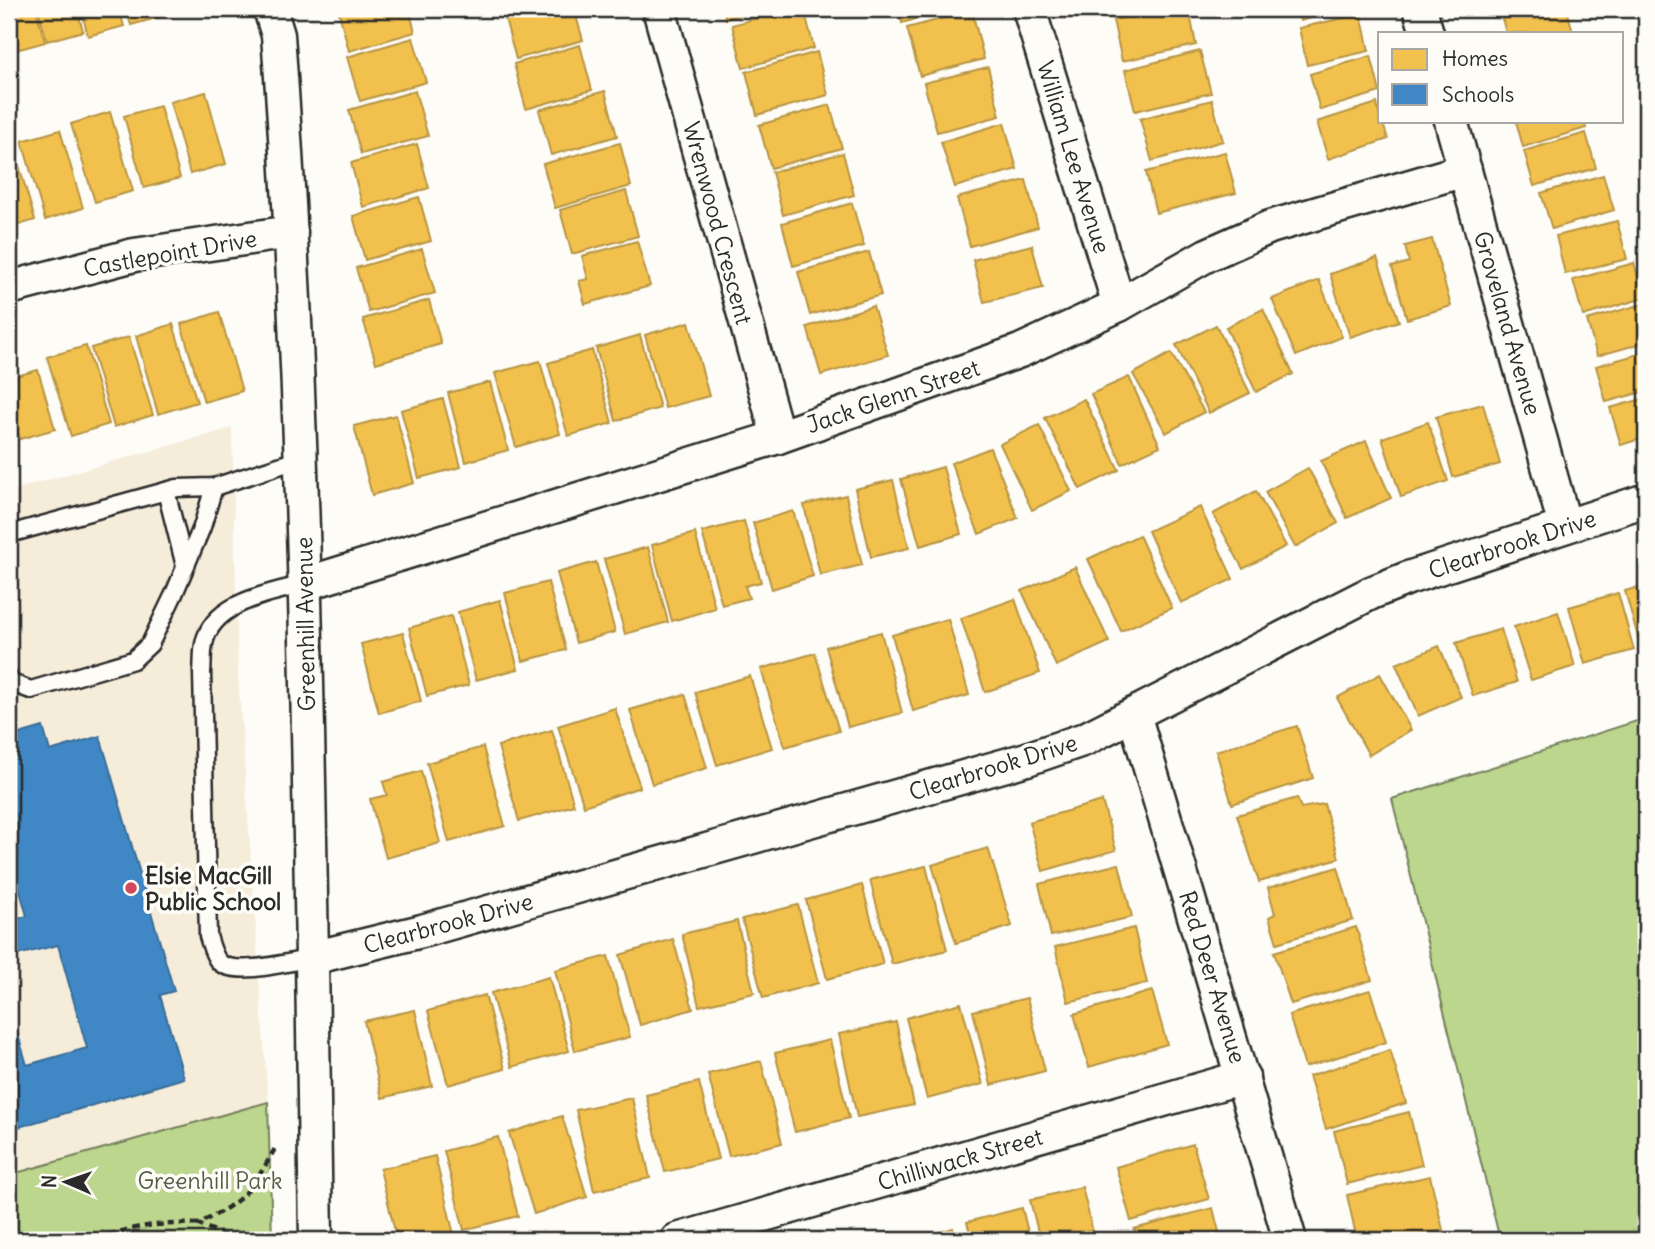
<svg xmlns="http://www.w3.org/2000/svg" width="1655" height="1249" viewBox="0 0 1655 1249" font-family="Delius,sans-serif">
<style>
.built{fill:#f6ecda}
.green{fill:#bcd68d;stroke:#74805c;stroke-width:2}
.homes{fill:#f2c14e;stroke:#b69444;stroke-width:2}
.schools{fill:#3f88c5;stroke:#396c97;stroke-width:2}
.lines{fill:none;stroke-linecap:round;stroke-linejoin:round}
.lane-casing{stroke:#2b2b2b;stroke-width:21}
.street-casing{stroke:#2b2b2b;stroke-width:37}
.path{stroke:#2b2b2b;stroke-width:4.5;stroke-dasharray:7 5;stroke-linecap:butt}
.lane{stroke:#fdfcf7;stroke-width:16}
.street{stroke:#fdfcf7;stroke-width:32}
.poi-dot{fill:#d1495b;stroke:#fdfcf7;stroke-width:2.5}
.labels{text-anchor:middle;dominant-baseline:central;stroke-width:7;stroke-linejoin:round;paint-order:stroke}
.street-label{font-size:23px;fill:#2b2b2b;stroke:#fdfcf7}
.poi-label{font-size:23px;font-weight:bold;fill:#2b2b2b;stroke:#fdfcf7;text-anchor:start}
.park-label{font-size:23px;fill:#565e48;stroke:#fdfcf7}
</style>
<rect width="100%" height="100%" fill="#fdfcf7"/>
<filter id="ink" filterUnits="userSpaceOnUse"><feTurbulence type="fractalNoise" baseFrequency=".0143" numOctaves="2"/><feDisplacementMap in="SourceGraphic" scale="14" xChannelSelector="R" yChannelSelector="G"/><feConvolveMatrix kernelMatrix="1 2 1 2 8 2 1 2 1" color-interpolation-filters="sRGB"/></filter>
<g filter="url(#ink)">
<path class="built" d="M232,428L238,674L268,1102L9,1175V491Z"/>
<g class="green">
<path d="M1646,718V1240H1500L1392,799Z"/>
<path d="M268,1102L272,1240H9V1175Z"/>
</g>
<g class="homes">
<path d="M9,9H36L45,42L9,52Z"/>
<path d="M38,9H77L83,31L47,41Z"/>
<path d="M81,9H119L124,26L88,36Z"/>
<path d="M126,9H165L167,15L131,25Z"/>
<path d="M169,9H188L171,14Z"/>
<path d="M338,9H409L415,32L349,51Z"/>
<path d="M525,9H574L583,40L516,59L504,15Z"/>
<path d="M723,9H763L726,19Z"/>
<path d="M790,9H804L814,48L743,68L732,25Z"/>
<path d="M898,9H952L902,23Z"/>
<path d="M1167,9H1189L1196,45L1122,61L1113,20Z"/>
<path d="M1297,9H1344L1300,21Z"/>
<path d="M1539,9H1567L1573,33H1506L1502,18Z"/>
<path d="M972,11L984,59L920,76L907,28Z"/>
<path d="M1361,14L1369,51L1307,65L1299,28Z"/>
<path d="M413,38L426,82L360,101L347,57Z"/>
<path d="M580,45L592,90L526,109L514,64Z"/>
<path d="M1200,51L1211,93L1135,111L1125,70Z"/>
<path d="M817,52L828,95L757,115L746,72Z"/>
<path d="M1371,56L1380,92L1320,110L1310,74Z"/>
<path d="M988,67L1000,116L937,132L924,83Z"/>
<path d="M415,91L428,136L361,154L349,110Z"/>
<path d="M605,91L617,136L551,155L539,110Z"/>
<path d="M206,92L226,164L190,174L170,102Z"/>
<path d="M1212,100L1223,141L1152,161L1140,119Z"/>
<path d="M1377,103L1380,121H1382L1388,139L1328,159L1317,122Z"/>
<path d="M830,105L842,148L771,168L759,125Z"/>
<path d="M160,106L180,178L144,188L124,116Z"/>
<path d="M110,112L133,191L95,202L71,124Z"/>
<path d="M1516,121H1584L1586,128L1523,147Z"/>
<path d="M1004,123L1017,169L955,187L941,142Z"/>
<path d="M60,130L83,208L45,220L22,141Z"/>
<path d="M1586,133L1596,168L1534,186L1524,151Z"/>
<path d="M12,142L35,220L9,228V143Z"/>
<path d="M620,143L631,186L555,208L543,164Z"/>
<path d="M417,144L429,188L363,207L351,163Z"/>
<path d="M1225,152L1236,193L1156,213L1146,172Z"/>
<path d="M843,153L854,195L783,215L772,172Z"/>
<path d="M1603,175L1614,210L1552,229L1541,193Z"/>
<path d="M1026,180L1038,227L970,246L957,198Z"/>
<path d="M626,191L638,236L572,254L560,210Z"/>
<path d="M419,197L431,241L365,260L353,216Z"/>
<path d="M852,203L864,246L793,266L782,223Z"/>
<path d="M1617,221L1627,259L1565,274L1556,236Z"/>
<path d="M1432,239L1451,306L1407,319L1392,267L1409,262L1405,246Z"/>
<path d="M637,241L650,286L585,304L579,281L588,279L582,256Z"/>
<path d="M1032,245L1043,288L984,302L973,260Z"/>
<path d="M422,249L435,293L369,312L356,268Z"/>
<path d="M869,252L881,295L810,315L798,272Z"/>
<path d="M1377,258L1399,321L1350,337L1330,274Z"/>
<path d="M1634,263L1644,298L1583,316L1573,280Z"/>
<path d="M1319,280L1342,337L1296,356L1272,299Z"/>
<path d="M429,300L441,344L376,363L363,319Z"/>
<path d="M1646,303V342L1597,356L1587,320Z"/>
<path d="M873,306L888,355L821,375L807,327Z"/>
<path d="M1263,309L1293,374L1256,392L1226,327Z"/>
<path d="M219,312L242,391L204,402L181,324Z"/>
<path d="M689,322L709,396L665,408L645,335Z"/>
<path d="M173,324L197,402L158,414L136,336Z"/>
<path d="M1216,325L1250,393L1209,413L1176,345Z"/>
<path d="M640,335L660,408L616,421L596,348Z"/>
<path d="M129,337L153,415L114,427L91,348Z"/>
<path d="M86,346L109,424L71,436L47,357Z"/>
<path d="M592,350L612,423L568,436L548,363Z"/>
<path d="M1646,352V391L1606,402L1596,366Z"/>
<path d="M1171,353L1204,412L1166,433L1133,374Z"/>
<path d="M540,361L560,434L516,447L495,373Z"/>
<path d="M38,370L55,429L20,439L9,399V378Z"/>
<path d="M1129,377L1160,446L1122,464L1091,394Z"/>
<path d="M490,382L508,450L466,462L448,393Z"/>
<path d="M1646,398V437L1621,445L1610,408Z"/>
<path d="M443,399L461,467L419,478L401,410Z"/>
<path d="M1084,399L1119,470L1080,489L1045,418Z"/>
<path d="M1483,404L1500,464L1453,477L1436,417Z"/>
<path d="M396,415L414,483L372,495L354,426Z"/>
<path d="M1428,422L1448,481L1401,497L1382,438Z"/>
<path d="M1039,425L1071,491L1032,510L1000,444Z"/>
<path d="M1366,441L1391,498L1347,518L1321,461Z"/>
<path d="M990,448L1018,518L979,534L951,463Z"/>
<path d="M943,467L961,534L920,546L901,479Z"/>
<path d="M1308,468L1338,523L1295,547L1265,492Z"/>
<path d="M893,480L909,548L871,557L855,489Z"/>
<path d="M1256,491L1286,546L1243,569L1213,514Z"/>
<path d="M846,495L862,565L820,575L804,505Z"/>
<path d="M1200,507L1233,579L1181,603L1148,531Z"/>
<path d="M793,511L813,576L772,589L753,523Z"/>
<path d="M744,521L761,582L745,586L749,598L722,605L702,532Z"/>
<path d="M695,533L715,608L672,621L652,545Z"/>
<path d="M1139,535L1172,608L1121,631L1088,559Z"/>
<path d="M648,547L668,622L625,634L604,559Z"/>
<path d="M596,562L615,632L576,643L557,573Z"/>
<path d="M1075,567L1109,642L1056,666L1022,591Z"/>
<path d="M548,582L566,650L523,661L505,593Z"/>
<path d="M1646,585V646L1641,648L1625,591Z"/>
<path d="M1618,593L1634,650L1585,664L1569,607Z"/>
<path d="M1015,599L1040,673L985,692L961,618Z"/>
<path d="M500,600L518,669L476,680L458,612Z"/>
<path d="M1558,612L1575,666L1531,680L1514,627Z"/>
<path d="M451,616L469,685L427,696L409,628Z"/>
<path d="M948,619L969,695L913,711L892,635Z"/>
<path d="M1501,629L1517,682L1473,696L1456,643Z"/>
<path d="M881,632L902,713L848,727L826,647Z"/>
<path d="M403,633L421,701L379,713L361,644Z"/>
<path d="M1439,646L1461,697L1418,716L1396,664Z"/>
<path d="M815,653L839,731L785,747L761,669Z"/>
<path d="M1380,674L1411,730L1369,755L1337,698Z"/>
<path d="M750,676L772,748L717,765L695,692Z"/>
<path d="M685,694L707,768L652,784L630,710Z"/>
<path d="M615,708L640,787L584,806L558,726Z"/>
<path d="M1297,726L1313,778L1232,804L1216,751Z"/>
<path d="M552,730L574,805L519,821L498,746Z"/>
<path d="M483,747L505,826L449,842L427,763Z"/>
<path d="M421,771L440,843L386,858L370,799L387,795L383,782Z"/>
<path d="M1297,798L1301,808L1324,804L1339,858L1259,882L1237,815Z"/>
<path d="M1102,801L1116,850L1043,871L1029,822Z"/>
<path d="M988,848L1012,926L956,943L932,865Z"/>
<path d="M1119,864L1132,917L1051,936L1039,884Z"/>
<path d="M926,866L947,950L892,964L870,880Z"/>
<path d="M1338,867L1353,920L1277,943L1269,917L1275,914L1268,888Z"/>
<path d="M862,885L883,964L827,979L806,900Z"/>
<path d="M798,905L818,983L763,998L742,919Z"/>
<path d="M737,921L754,993L699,1006L682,934Z"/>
<path d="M1356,927L1372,980L1291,1004L1274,952Z"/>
<path d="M1134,928L1147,983L1068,1002L1055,947Z"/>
<path d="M673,939L693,1009L640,1025L620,955Z"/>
<path d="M608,956L630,1037L575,1051L555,970Z"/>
<path d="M549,977L569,1051L512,1067L491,993Z"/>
<path d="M1370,990L1386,1042L1305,1067L1289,1015Z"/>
<path d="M1152,991L1167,1044L1089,1067L1074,1014Z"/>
<path d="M485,995L505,1069L448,1085L428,1011Z"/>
<path d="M1027,998L1045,1071L991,1085L973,1011Z"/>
<path d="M961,1003L983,1084L927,1099L906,1018Z"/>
<path d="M415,1010L432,1086L382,1098L364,1021Z"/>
<path d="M896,1022L914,1105L857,1117L839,1034Z"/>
<path d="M830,1040L849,1118L795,1132L775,1053Z"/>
<path d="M1390,1050L1406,1103L1326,1129L1309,1076Z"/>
<path d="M761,1061L782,1143L729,1156L708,1074Z"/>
<path d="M699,1082L718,1159L665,1172L646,1095Z"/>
<path d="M632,1098L650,1178L594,1191L576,1110Z"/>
<path d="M1409,1112L1422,1165L1347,1184L1334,1131Z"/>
<path d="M562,1116L587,1197L534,1214L509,1133Z"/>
<path d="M498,1137L518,1216L464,1230L444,1151Z"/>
<path d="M1193,1144L1209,1199L1131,1221L1116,1167Z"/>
<path d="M435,1156L455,1239L397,1240L380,1169Z"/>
<path d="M1430,1176L1443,1230L1397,1240H1357L1347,1195Z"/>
<path d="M1082,1187L1095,1240H1040L1030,1200Z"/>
<path d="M1022,1208L1030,1240H972L967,1222Z"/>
<path d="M1213,1208L1221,1240H1137L1134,1229Z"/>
<path d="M953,1228L957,1240H913Z"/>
</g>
<path class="schools" d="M43,727L50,751L100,736L174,991L160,995L184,1078L9,1130V1030L16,1028L27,1065L87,1048L58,945L9,957V921L27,916L9,851V737Z"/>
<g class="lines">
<defs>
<g id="lane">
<path d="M166,491L185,566"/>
<path d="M9,534L177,488L214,487L300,459"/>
<path d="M305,584C270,593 212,602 204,644C202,653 203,663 202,672L208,936C211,945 213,955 219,962C235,977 290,962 312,958"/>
<path d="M9,678L11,683L31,690L133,660L150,644L174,594L202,527L214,487"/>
</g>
<g id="street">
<path d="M270,9L278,35C308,436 310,838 316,1240"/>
<path d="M659,9L778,437"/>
<path d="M1029,9L1119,305"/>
<path d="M1420,9L1427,33"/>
<path d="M1451,121L1565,526"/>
<path d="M9,288L134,255L291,232"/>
<path d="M305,584L778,437L1020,351L1119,305L1207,255L1270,227L1465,170"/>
<path d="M1134,714L1290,1240"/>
<path d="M312,958L422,931L1027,759L1085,739L1371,593L1408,578L1646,500"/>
<path d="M677,1240L1243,1077"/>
</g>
</defs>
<use href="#lane" class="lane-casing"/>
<use href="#street" class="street-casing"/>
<g class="path">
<path d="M98,1240C129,1225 164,1223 198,1224"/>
<path d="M236,1240L198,1224C244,1201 251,1191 276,1147"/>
</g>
<use href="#lane" class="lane"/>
<use href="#street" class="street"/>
</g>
</g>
<circle class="poi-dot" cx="131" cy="888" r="7"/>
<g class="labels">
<g class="street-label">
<text transform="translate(1074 157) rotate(73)">William Lee Avenue</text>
<text transform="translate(718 223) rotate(75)">Wrenwood Crescent</text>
<text transform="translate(170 253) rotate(-10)">Castlepoint Drive</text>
<text transform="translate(1508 323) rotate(74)">Groveland Avenue</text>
<text transform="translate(893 396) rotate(-19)">Jack Glenn Street</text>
<text transform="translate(1512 544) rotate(-18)">Clearbrook Drive</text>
<text transform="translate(305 624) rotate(-91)">Greenhill Avenue</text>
<text transform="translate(993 767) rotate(-17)">Clearbrook Drive</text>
<text transform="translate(448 923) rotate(-15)">Clearbrook Drive</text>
<text transform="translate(1213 977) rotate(73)">Red Deer Avenue</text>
<text transform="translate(960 1159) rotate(-16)">Chilliwack Street</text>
</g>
<g class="poi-label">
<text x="145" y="875">Elsie MacGill<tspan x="145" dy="26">Public School</tspan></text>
</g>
<g class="park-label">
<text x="210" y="1180">Greenhill Park</text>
</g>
</g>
<rect width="1655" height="1249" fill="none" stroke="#fdfcf7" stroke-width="35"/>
<rect x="18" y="18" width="1620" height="1214" fill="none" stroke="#2b2b2b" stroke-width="2.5" filter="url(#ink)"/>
<rect x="1378" y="32" width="245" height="91" fill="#fdfcf7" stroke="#a9a8a5" stroke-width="2"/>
<rect x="1392" y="49" width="35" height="21" fill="#f2c14e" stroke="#a9a8a5" stroke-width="2"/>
<text x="1442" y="66" font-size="21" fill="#2b2b2b">Homes</text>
<rect x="1392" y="84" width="35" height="21" fill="#3f88c5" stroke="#a9a8a5" stroke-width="2"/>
<text x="1442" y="102" font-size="21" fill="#2b2b2b">Schools</text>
<g transform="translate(66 1182) rotate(272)" stroke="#fdfcf7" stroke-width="5" paint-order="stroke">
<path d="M0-5L12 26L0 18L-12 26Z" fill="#2b2b2b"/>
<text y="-10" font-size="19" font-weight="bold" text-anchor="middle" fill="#2b2b2b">N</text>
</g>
</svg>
